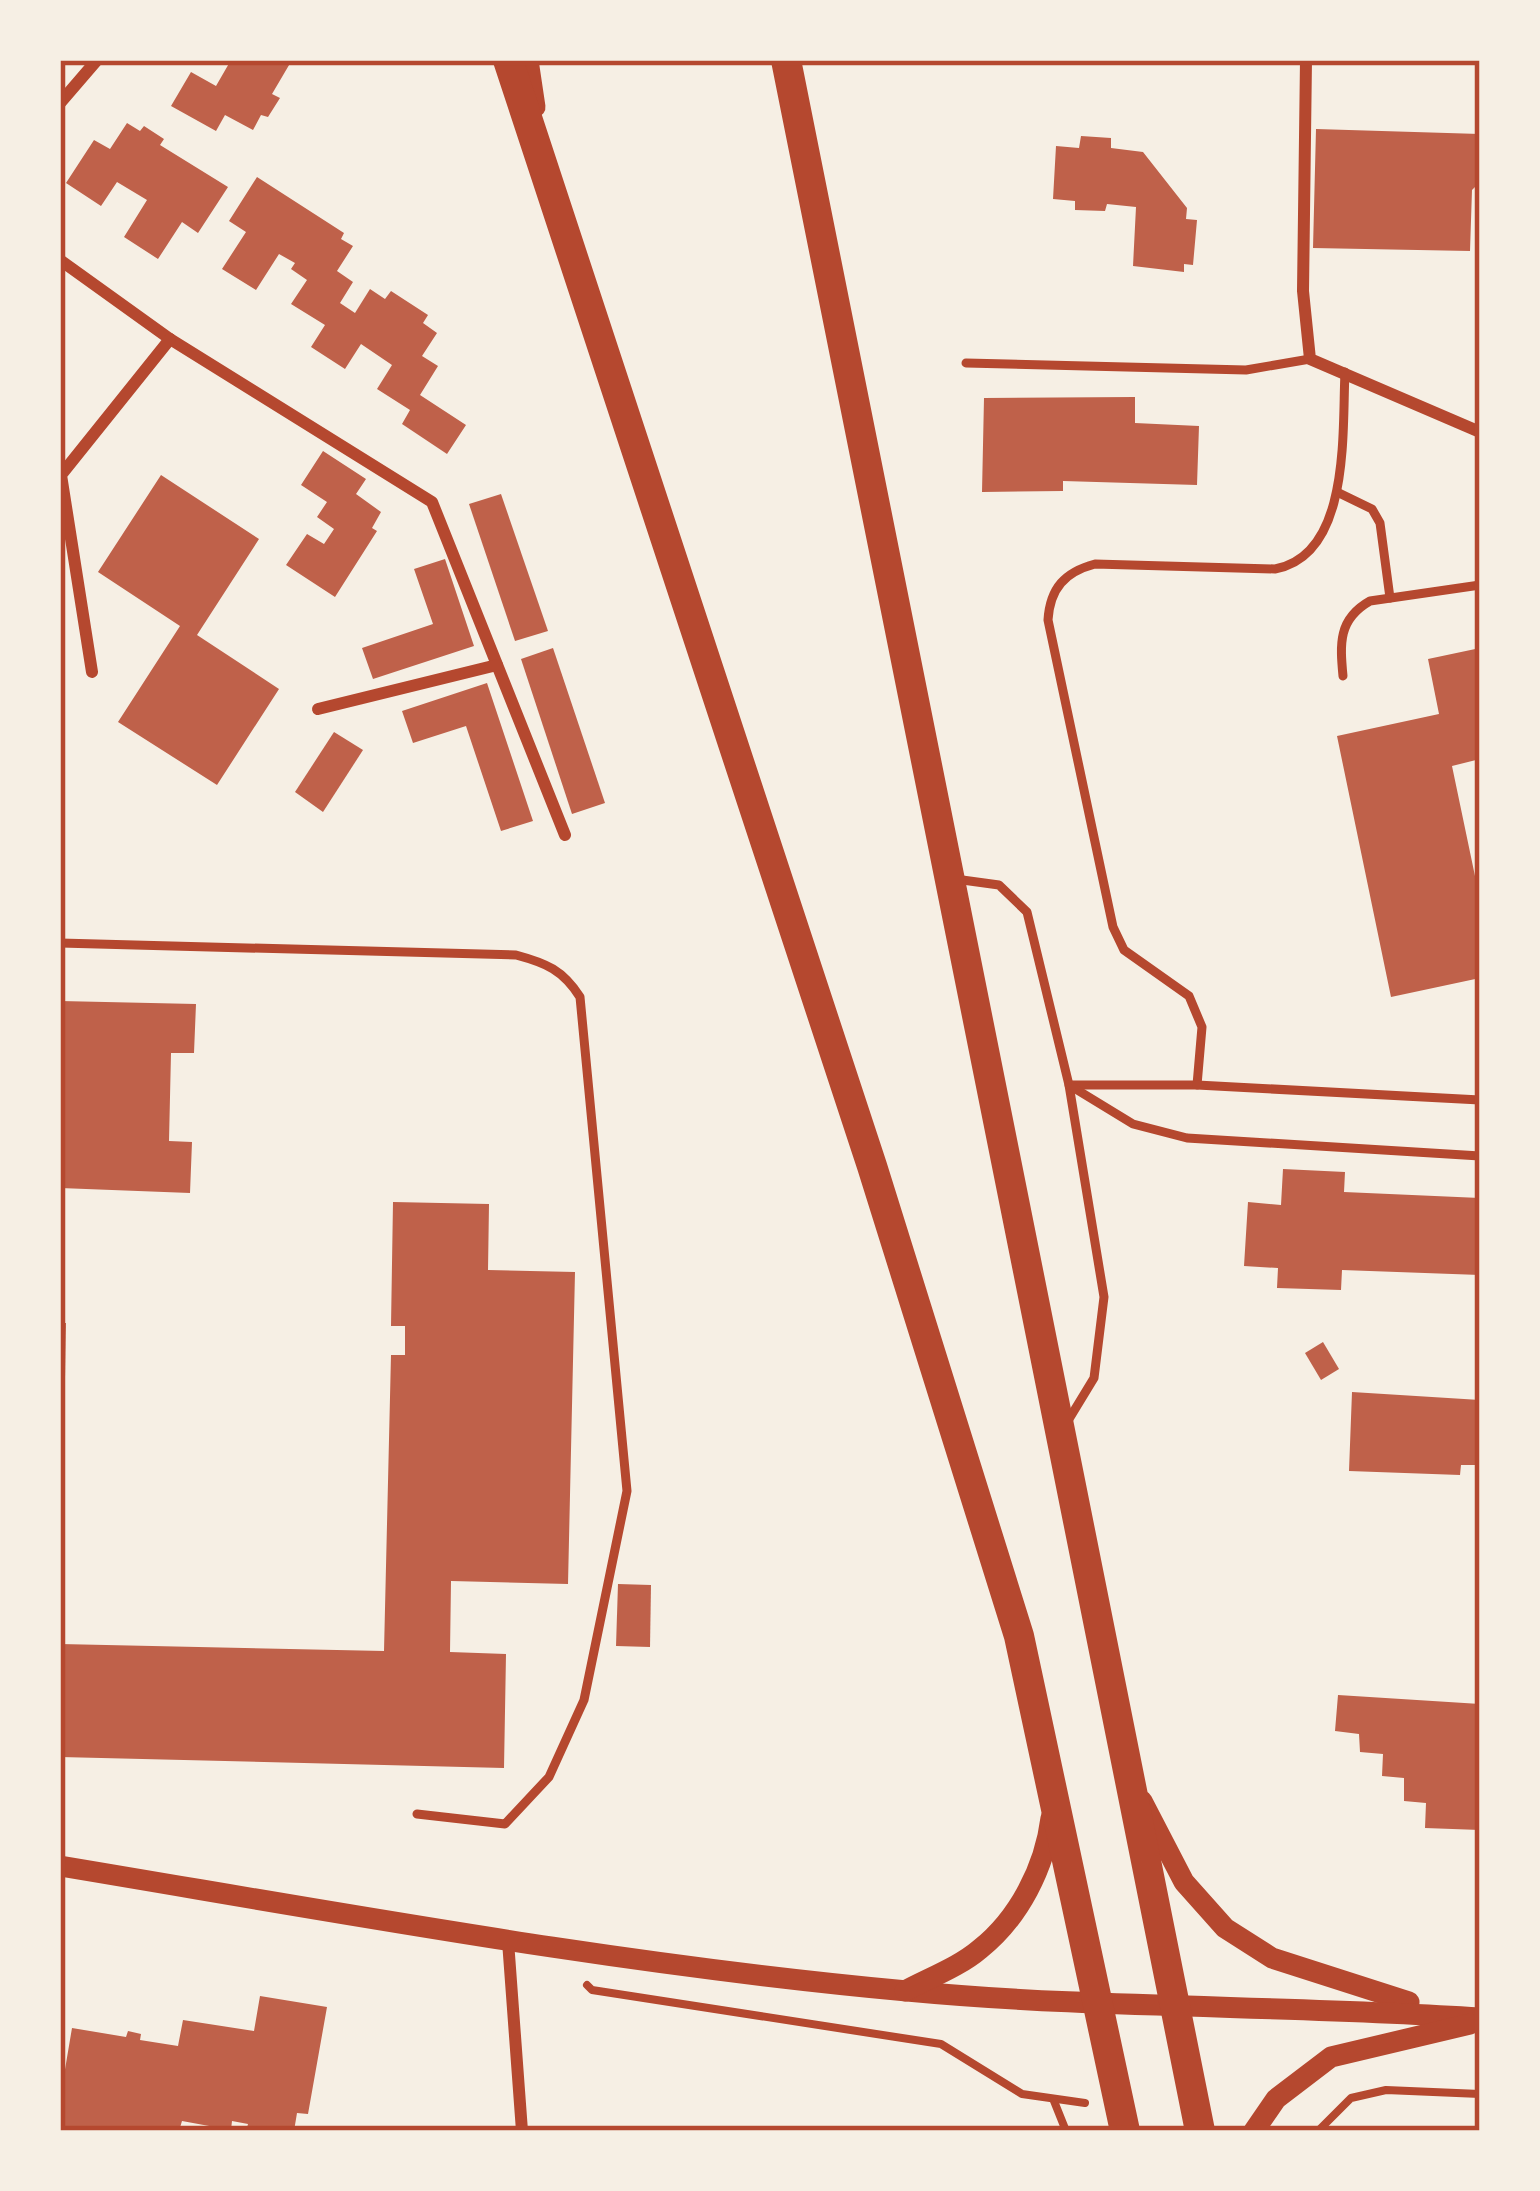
<svg xmlns="http://www.w3.org/2000/svg" width="1540" height="2191" viewBox="0 0 1540 2191" font-family="'Fira Sans Condensed',sans-serif">
<style>
.building{fill:#bf614a}
.lines{fill:none;stroke-linecap:round;stroke-linejoin:round}
.path{stroke:#b5482f;stroke-width:8}
.service{stroke:#b5482f;stroke-width:9}
.minor{stroke:#b5482f;stroke-width:12}
.tertiary{stroke:#b5482f;stroke-width:21}
.primary{stroke:#b5482f;stroke-width:30}
.neatline{fill:none;stroke:#b5482f;stroke-width:4.5}
</style>
<rect width="100%" height="100%" fill="#f6efe4"/>
<g class="building">
<path d="M231,60H292L272,94L280,98L268,117L261,115L253,130L225,115L216,131L171,106L191,72L216,86Z"/>
<path d="M127,123L140,131L144,126L164,139L160,145L228,187L198,233L182,222L158,259L124,237L147,200L117,182L101,206L66,183L94,140L110,149Z"/>
<path d="M1316,129L1480,134V182L1472,190L1470,251L1313,248Z"/>
<path d="M1081,136L1111,138V148L1143,152L1187,208L1186,219L1197,220L1193,265L1184,264V272L1133,266L1136,207L1107,204L1105,211L1075,210V201L1053,199L1056,146L1079,148Z"/>
<path d="M257,177L344,233L341,239L353,246L337,271L353,282L340,303L355,313L370,289L385,299L391,291L428,315L423,323L437,333L422,356L438,366L420,395L466,425L447,454L402,424L410,410L377,389L392,365L361,344L345,369L311,347L325,325L291,304L307,280L291,269L295,263L279,254L256,290L222,269L246,232L229,221Z"/>
<path d="M1135,397V423L1199,426L1197,485L1063,481V491L982,492L984,398Z"/>
<path d="M323,451L366,479L356,494L381,512L372,528L377,531L335,597L286,565L307,534L324,544L334,529L317,517L327,502L301,485Z"/>
<path d="M161,475L259,539L197,635L279,689L217,785L118,722L180,626L98,572Z"/>
<path d="M501,494L548,631L515,641L469,504Z"/>
<path d="M445,559L474,646L373,679L362,648L433,624L414,569Z"/>
<path d="M553,648L605,803L572,814L521,659Z"/>
<path d="M1480,648V759L1452,766L1480,900V978L1391,997L1337,736L1439,714L1428,659Z"/>
<path d="M487,683L533,821L501,831L466,726L413,743L402,711Z"/>
<path d="M334,732L363,750L323,812L295,792Z"/>
<path d="M60,1001L196,1004L194,1053H171L169,1141L192,1142L190,1193L60,1188Z"/>
<path d="M1283,1169L1345,1172L1344,1192L1480,1198V1275L1342,1270L1341,1290L1277,1288L1278,1268L1244,1266L1248,1202L1281,1205Z"/>
<path d="M393,1202L489,1204L488,1270L575,1272L568,1584L451,1581L450,1652L506,1654L504,1768L60,1757V1644L384,1651L391,1355H405V1326H391Z"/>
<path d="M60,1323H66L64,1432H60Z"/>
<path d="M1323,1342L1339,1369L1321,1380L1305,1353Z"/>
<path d="M1352,1392L1480,1400V1465H1461L1460,1475L1349,1471Z"/>
<path d="M618,1584L651,1585L650,1647L616,1646Z"/>
<path d="M1338,1695L1480,1704V1830L1425,1828L1426,1803L1404,1801V1778L1382,1776L1383,1754L1360,1752L1359,1734L1335,1731Z"/>
<path d="M260,1996L327,2007L308,2114L297,2113L294,2131H246L248,2124L232,2121L231,2130L182,2121L179,2131H60V2099L72,2028L126,2037L128,2031L141,2034L140,2040L178,2046L183,2020L254,2031Z"/>
</g>
<g class="lines">
<g class="path">
<path d="M587,1985L592,1990L941,2044L1022,2094L1085,2103"/>
<path d="M1054,2101L1066,2131"/>
<path d="M1318,2131L1351,2098L1386,2090L1480,2094"/>
</g>
<g class="service">
<path d="M966,363L1246,370L1310,359"/>
<path d="M1339,493L1372,509L1380,523L1390,598"/>
<path d="M1343,676C1340,644 1338,619 1370,601L1480,585"/>
<path d="M955,879L999,885L1027,912L1069,1085L1104,1297L1094,1378L1066,1424"/>
<path d="M60,943L516,955C546,963 563,970 580,997L627,1491L584,1700L549,1777L505,1824L417,1814"/>
<path d="M1069,1085H1197L1202,1027L1189,996L1124,950L1113,927L1048,620C1050,588 1065,572 1095,564L1275,569C1351,555 1342,431 1345,372"/>
<path d="M1197,1085L1480,1100"/>
<path d="M1074,1088L1133,1124L1187,1138L1480,1156"/>
</g>
<g class="minor">
<path d="M1306,60L1303,291L1310,359L1480,432"/>
<path d="M60,103L97,60"/>
<path d="M60,260L170,339L432,502L565,835"/>
<path d="M92,672L61,475L170,339"/>
<path d="M318,709L497,665"/>
<path d="M508,1941L522,2131"/>
</g>
<g class="tertiary">
<path d="M528,60L535,107"/>
<path d="M1142,1801L1184,1882L1225,1928L1272,1958L1409,2002"/>
<path d="M60,1866C342,1913 622,1965 907,1991C1097,2009 1289,2005 1480,2018"/>
<path d="M905,1991C929,1978 959,1967 980,1949C1019,1918 1045,1867 1051,1818"/>
<path d="M1254,2131L1276,2099L1331,2057L1470,2024"/>
</g>
<g class="primary">
<path d="M508,60L872,1166L1019,1636L1125,2131"/>
<path d="M786,60L1200,2131"/>
</g>
</g>
<rect width="1540" height="2191" fill="none" stroke="#f6efe4" stroke-width="126"/>
<rect x="63" y="63" width="1414" height="2065" class="neatline"/>
</svg>
